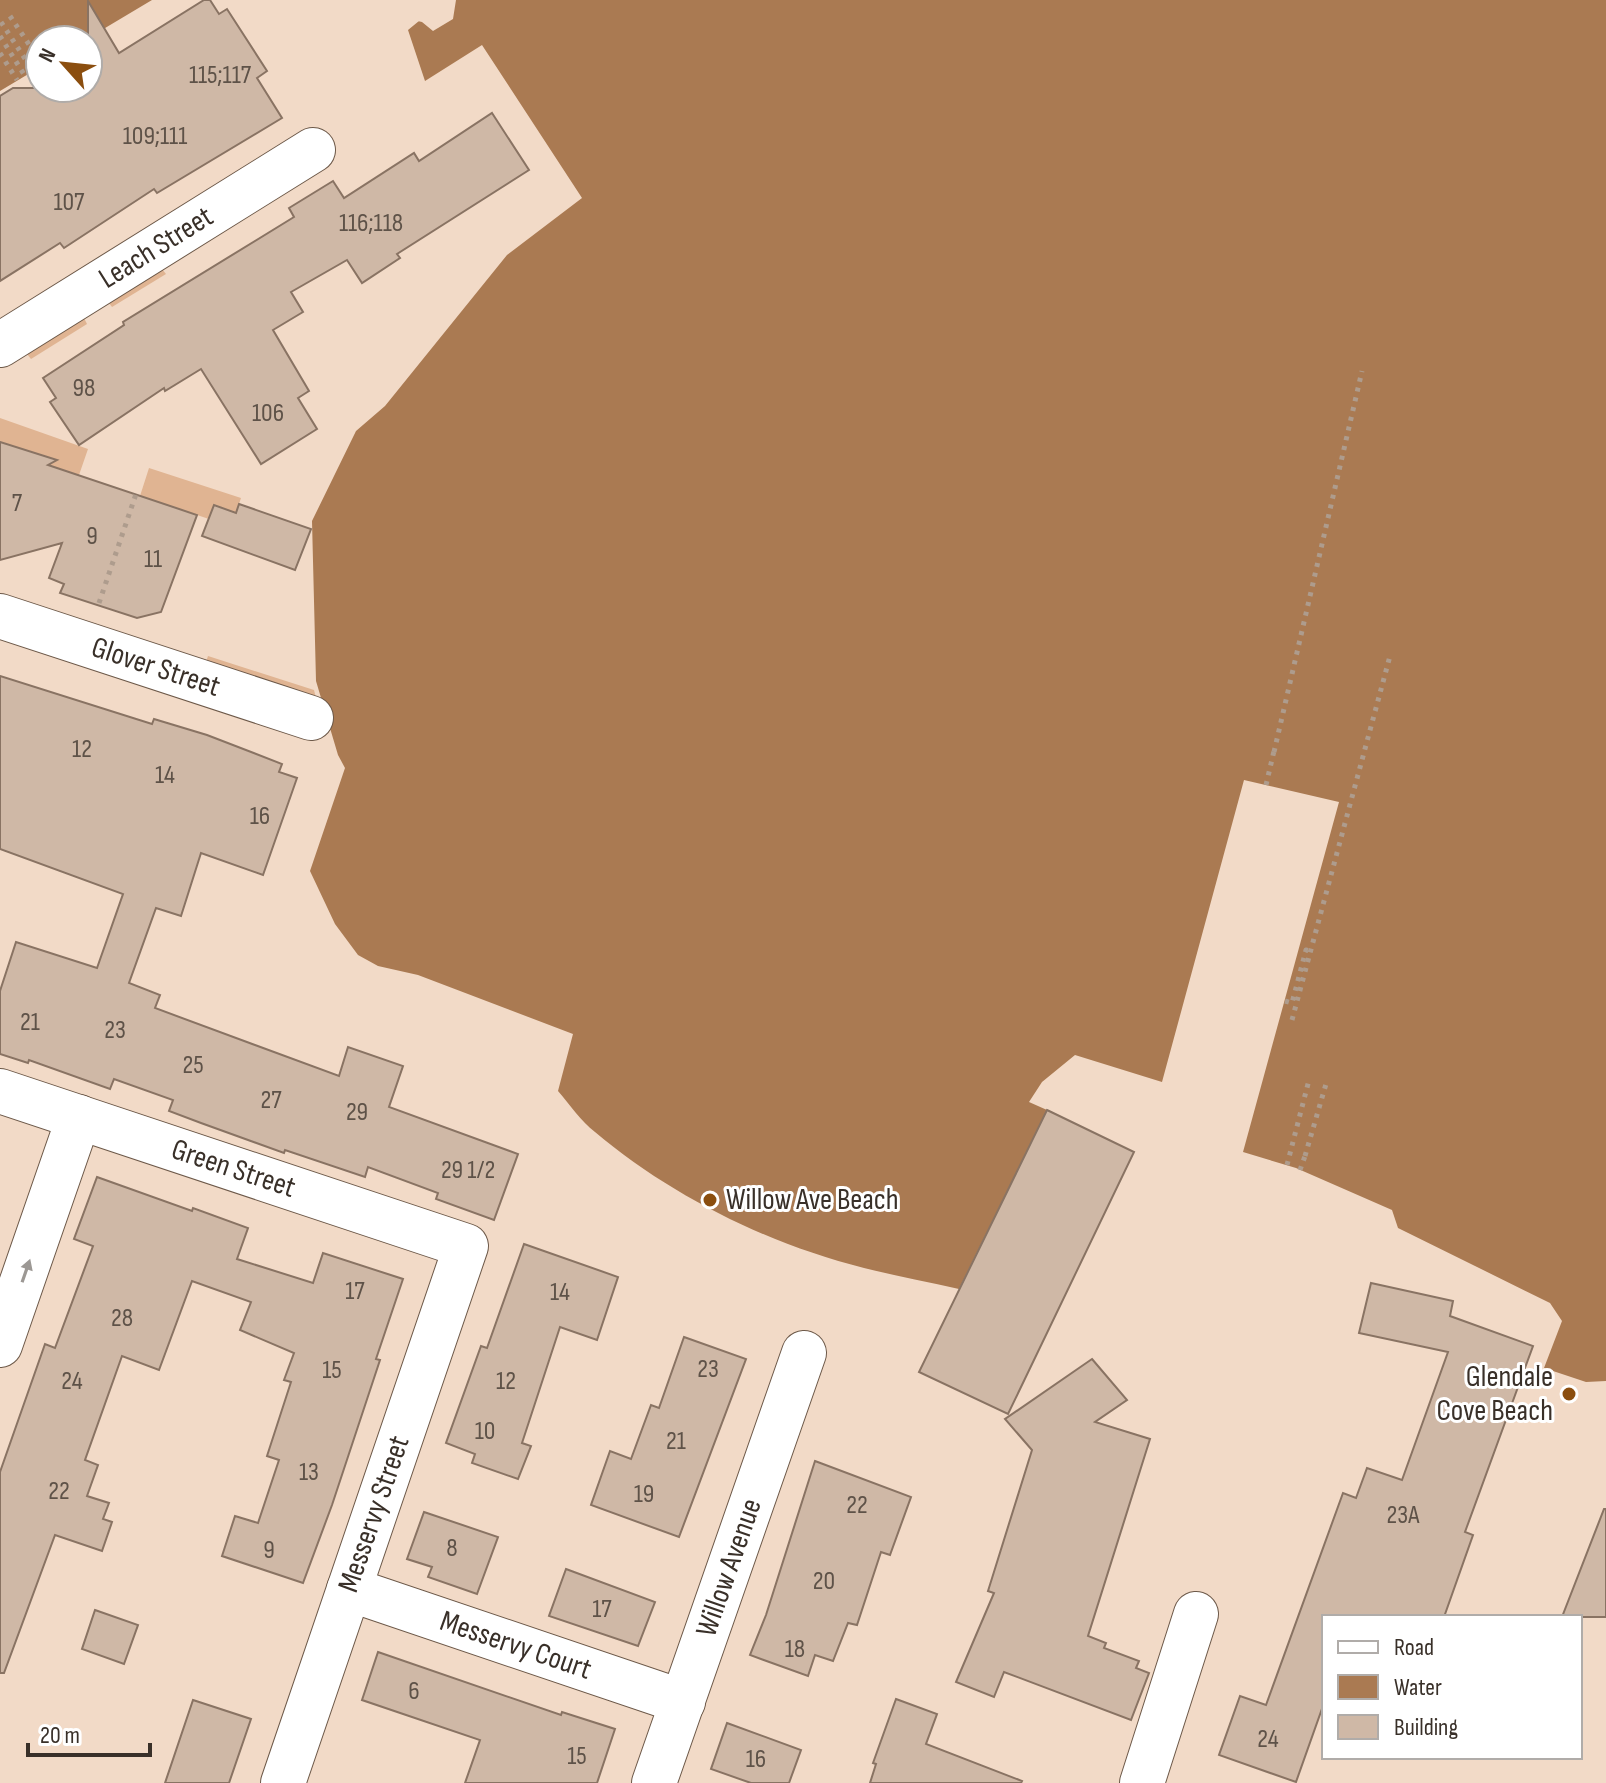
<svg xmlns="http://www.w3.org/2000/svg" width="1606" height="1783" viewBox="0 0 1606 1783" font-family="'Sofia Sans Condensed',sans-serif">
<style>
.green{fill:#e0b492}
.water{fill:#aa7a52}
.pier{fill:#f2dac7}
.building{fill:#cfb8a6;stroke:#897363;stroke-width:2}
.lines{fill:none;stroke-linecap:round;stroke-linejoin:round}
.street-casing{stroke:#6d5949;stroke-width:46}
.path{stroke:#ae9c8d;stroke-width:5;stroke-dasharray:4 6;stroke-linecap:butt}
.street{stroke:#fff;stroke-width:44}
.oneway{fill:#9c9894}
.poi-dot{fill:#8b4e0f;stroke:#fff;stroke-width:3}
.labels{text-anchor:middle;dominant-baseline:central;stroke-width:6;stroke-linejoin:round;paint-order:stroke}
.number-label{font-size:26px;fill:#5e5248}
.street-label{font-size:30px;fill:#393029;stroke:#fff}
.poi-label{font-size:30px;fill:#393029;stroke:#fff;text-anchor:start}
</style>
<rect width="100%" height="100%" fill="#f2dac7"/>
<g class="green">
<path d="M162,269L166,274L112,307L109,303Z"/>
<path d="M84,318L87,324L31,359L27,354Z"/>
<path d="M0,418L88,449L79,475L35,461L38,454L0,442Z"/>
<path d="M149,468L241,498L236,513L214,505L209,519L140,496Z"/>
<path d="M208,656L314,690L316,698L206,662Z"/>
</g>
<g class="water">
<path d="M0,0H152L85,40H40V67L0,91Z"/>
<path d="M422,0H1606V1381L1586,1382L1544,1368L1562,1321L1550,1303L1398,1228L1392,1210L1296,1168L1243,1152L1339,802L1244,780L1162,1082L1075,1055L1042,1082L1029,1102L1047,1110L959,1289C928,1282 896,1276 864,1268C768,1244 671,1196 595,1132C581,1121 570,1105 558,1091L573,1034L418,975L378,966L358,955L335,924L310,871L345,768L338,755L316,681L312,521L356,431L385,406L507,255L582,198L482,45L425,81L408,30L430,12Z"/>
</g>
<path class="pier" d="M418,0H456L453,19L433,31L422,22L413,20L425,11Z"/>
<g class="building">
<path d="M204,0H210L219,14L227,9L267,71L257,78L282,118L157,193L154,189L64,248L60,243L0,281V96L13,88H88V1L119,53Z"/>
<path d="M492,113L529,170L397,254L400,258L362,283L347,260L291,292L303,312L273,330L309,391L298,398L317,429L261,464L201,369L165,391L164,388L79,445L50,402L56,398L43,378L124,325L123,322L294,217L289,208L333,181L344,198L414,153L419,161Z"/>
<path d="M0,442L57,460L48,465L197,515L161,612L137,618L60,593L64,584L49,578L62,543L0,560Z"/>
<path d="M239,504L311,529L295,570L202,536L214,505L236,513Z"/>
<path d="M0,676L152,724L154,719L207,735L282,764L279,772L297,778L263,875L201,853L181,916L156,908L129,983L160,995L155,1008L339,1076L348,1047L403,1066L389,1107L518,1154L494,1220L436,1199L438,1193L368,1167L365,1177L285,1150L284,1153L201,1123L169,1111L173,1100L114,1079L110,1089L29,1060L28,1063L0,1054V991L16,942L97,968L123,894L0,849Z"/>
<path d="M1047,1110L1134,1152L1008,1414L919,1372Z"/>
<path d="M97,1177L192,1211L193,1208L248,1228L237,1259L313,1283L323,1253L403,1279L376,1359L380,1360L332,1505L303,1583L222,1556L235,1516L258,1523L279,1460L267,1456L291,1382L284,1380L294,1353L240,1330L251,1302L192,1281L159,1370L122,1356L85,1460L98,1465L87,1496L109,1503L103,1519L112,1522L102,1551L55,1535L4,1673H0V1472L45,1344L55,1348L93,1246L74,1239Z"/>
<path d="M524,1244L618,1277L597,1340L560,1327L522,1443L531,1446L518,1479L472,1463L475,1454L446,1443L481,1346L487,1348Z"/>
<path d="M1371,1283L1453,1301L1450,1316L1533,1346L1465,1532L1473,1535L1444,1617H1324V1703L1296,1782L1219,1755L1240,1696L1266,1705L1343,1493L1356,1498L1367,1468L1402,1480L1448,1352L1359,1333Z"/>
<path d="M684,1337L746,1359L679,1537L591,1505L610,1451L631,1459L651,1405L659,1408Z"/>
<path d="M1092,1359L1127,1400L1095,1422L1150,1439L1088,1636L1106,1643L1104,1648L1139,1661L1136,1668L1149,1673L1131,1720L1004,1672L994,1697L956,1682L994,1593L988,1591L1032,1450L1005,1419Z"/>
<path d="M815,1461L911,1497L890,1555L881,1552L857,1625L848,1623L833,1661L815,1655L808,1676L750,1655L766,1615Z"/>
<path d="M1604,1509H1606V1617H1562Z"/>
<path d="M424,1512L498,1537L477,1594L428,1577L432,1567L407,1559Z"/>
<path d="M566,1569L655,1602L638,1646L549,1616Z"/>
<path d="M95,1610L138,1625L124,1664L82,1649Z"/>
<path d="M378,1652L561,1715L562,1712L615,1729L597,1783H465L480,1740L362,1700Z"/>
<path d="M896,1699L937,1714L926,1744L1022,1781L1021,1783H870L876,1764L873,1763Z"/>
<path d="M193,1700L251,1719L229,1783H165Z"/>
<path d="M727,1723L801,1750L789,1783H751L711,1769Z"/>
</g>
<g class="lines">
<defs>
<g id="street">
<path id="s1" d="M0,345L313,150"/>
<path id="s2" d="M0,616L311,718"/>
<path id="s3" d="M0,1091L466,1246L283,1783"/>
<path d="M0,1345L79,1117"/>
<path id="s4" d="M349,1589L683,1702"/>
<path id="s5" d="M654,1783L804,1353"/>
<path d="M1142,1783L1196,1614"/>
</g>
</defs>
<use href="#street" class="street-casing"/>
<g class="path">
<path d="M10,16L40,61"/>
<path d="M1,22L33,71"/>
<path d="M0,36L25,76"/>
<path d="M0,53L17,80"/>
<path d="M99,603L136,494"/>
<path d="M1274,752L1362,371"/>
<path d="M1266,785L1274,751"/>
<path d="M1285,1001L1292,1003L1306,950L1310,951"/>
<path d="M1292,1020L1390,656"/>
<path d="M1305,1156L1326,1084"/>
<path d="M1287,1165L1309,1080"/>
<path d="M1300,1170L1305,1156"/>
</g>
<use href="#street" class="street"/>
</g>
<defs><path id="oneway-solid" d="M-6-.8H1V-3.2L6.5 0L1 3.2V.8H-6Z" transform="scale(2)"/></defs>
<use class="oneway" href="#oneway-solid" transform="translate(26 1271) rotate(-71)"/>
<g class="poi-dot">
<circle cx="710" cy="1200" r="8"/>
<circle cx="1569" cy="1394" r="8"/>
</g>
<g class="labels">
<g class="number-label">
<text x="220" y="75">115;117</text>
<text x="155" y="136">109;111</text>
<text x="69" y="202">107</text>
<text x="371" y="223">116;118</text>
<text x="84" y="388">98</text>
<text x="268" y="413">106</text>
<text x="17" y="503">7</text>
<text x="92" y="536">9</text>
<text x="153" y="559">11</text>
<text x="82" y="749">12</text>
<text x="165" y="775">14</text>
<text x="260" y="816">16</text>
<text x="30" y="1022">21</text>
<text x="115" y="1030">23</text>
<text x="193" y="1065">25</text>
<text x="271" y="1100">27</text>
<text x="357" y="1112">29</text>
<text x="468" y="1170">29 1/2</text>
<text x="355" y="1291">17</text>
<text x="560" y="1292">14</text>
<text x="122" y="1318">28</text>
<text x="708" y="1369">23</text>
<text x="332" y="1370">15</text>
<text x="72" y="1381">24</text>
<text x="506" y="1381">12</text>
<text x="485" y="1431">10</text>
<text x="676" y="1441">21</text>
<text x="309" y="1472">13</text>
<text x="59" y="1491">22</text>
<text x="644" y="1494">19</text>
<text x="857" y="1505">22</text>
<text x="1403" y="1515">23A</text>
<text x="452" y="1548">8</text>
<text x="269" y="1550">9</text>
<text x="824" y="1581">20</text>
<text x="602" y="1609">17</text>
<text x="795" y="1649">18</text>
<text x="414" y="1691">6</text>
<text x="1268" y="1739">24</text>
<text x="577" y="1756">15</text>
<text x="756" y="1759">16</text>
</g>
<g class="street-label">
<text stroke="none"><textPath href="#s1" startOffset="184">Leach Street</textPath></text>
<text stroke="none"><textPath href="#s2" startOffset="164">Glover Street</textPath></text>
<text stroke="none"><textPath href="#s3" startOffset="246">Green Street</textPath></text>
<text transform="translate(374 1514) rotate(-71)">Messervy Street</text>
<text stroke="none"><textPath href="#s5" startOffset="228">Willow Avenue</textPath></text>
<text stroke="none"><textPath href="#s4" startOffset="176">Messervy Court</textPath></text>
</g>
<g class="poi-label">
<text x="726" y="1200">Willow Ave Beach</text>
<text x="1553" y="1377" text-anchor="end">Glendale<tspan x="1553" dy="34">Cove Beach</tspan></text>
</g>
</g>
<rect x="1322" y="1615" width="260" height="144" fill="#ffffff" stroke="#b0aca9" stroke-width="2"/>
<rect x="1338" y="1641" width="40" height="12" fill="#ffffff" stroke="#b0aca9" stroke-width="2"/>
<text x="1394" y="1655" font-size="24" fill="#393029">Road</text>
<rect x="1338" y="1675" width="40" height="24" fill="#aa7a52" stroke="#b0aca9" stroke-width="2"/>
<text x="1394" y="1695" font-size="24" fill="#393029">Water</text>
<rect x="1338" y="1715" width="40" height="24" fill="#cfb8a6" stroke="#b0aca9" stroke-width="2"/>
<text x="1394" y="1735" font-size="24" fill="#393029">Building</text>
<g transform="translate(64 64) rotate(297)"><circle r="38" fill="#ffffff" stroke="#b0aca9" stroke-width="2"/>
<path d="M0-6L14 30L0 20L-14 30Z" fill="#8b4e0f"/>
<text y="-12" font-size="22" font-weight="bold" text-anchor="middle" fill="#393029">N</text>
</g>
<path d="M28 1743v12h122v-12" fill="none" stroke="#393029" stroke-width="4"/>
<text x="40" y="1743" font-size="24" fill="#393029" stroke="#ffffff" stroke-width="6" paint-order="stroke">20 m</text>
</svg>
